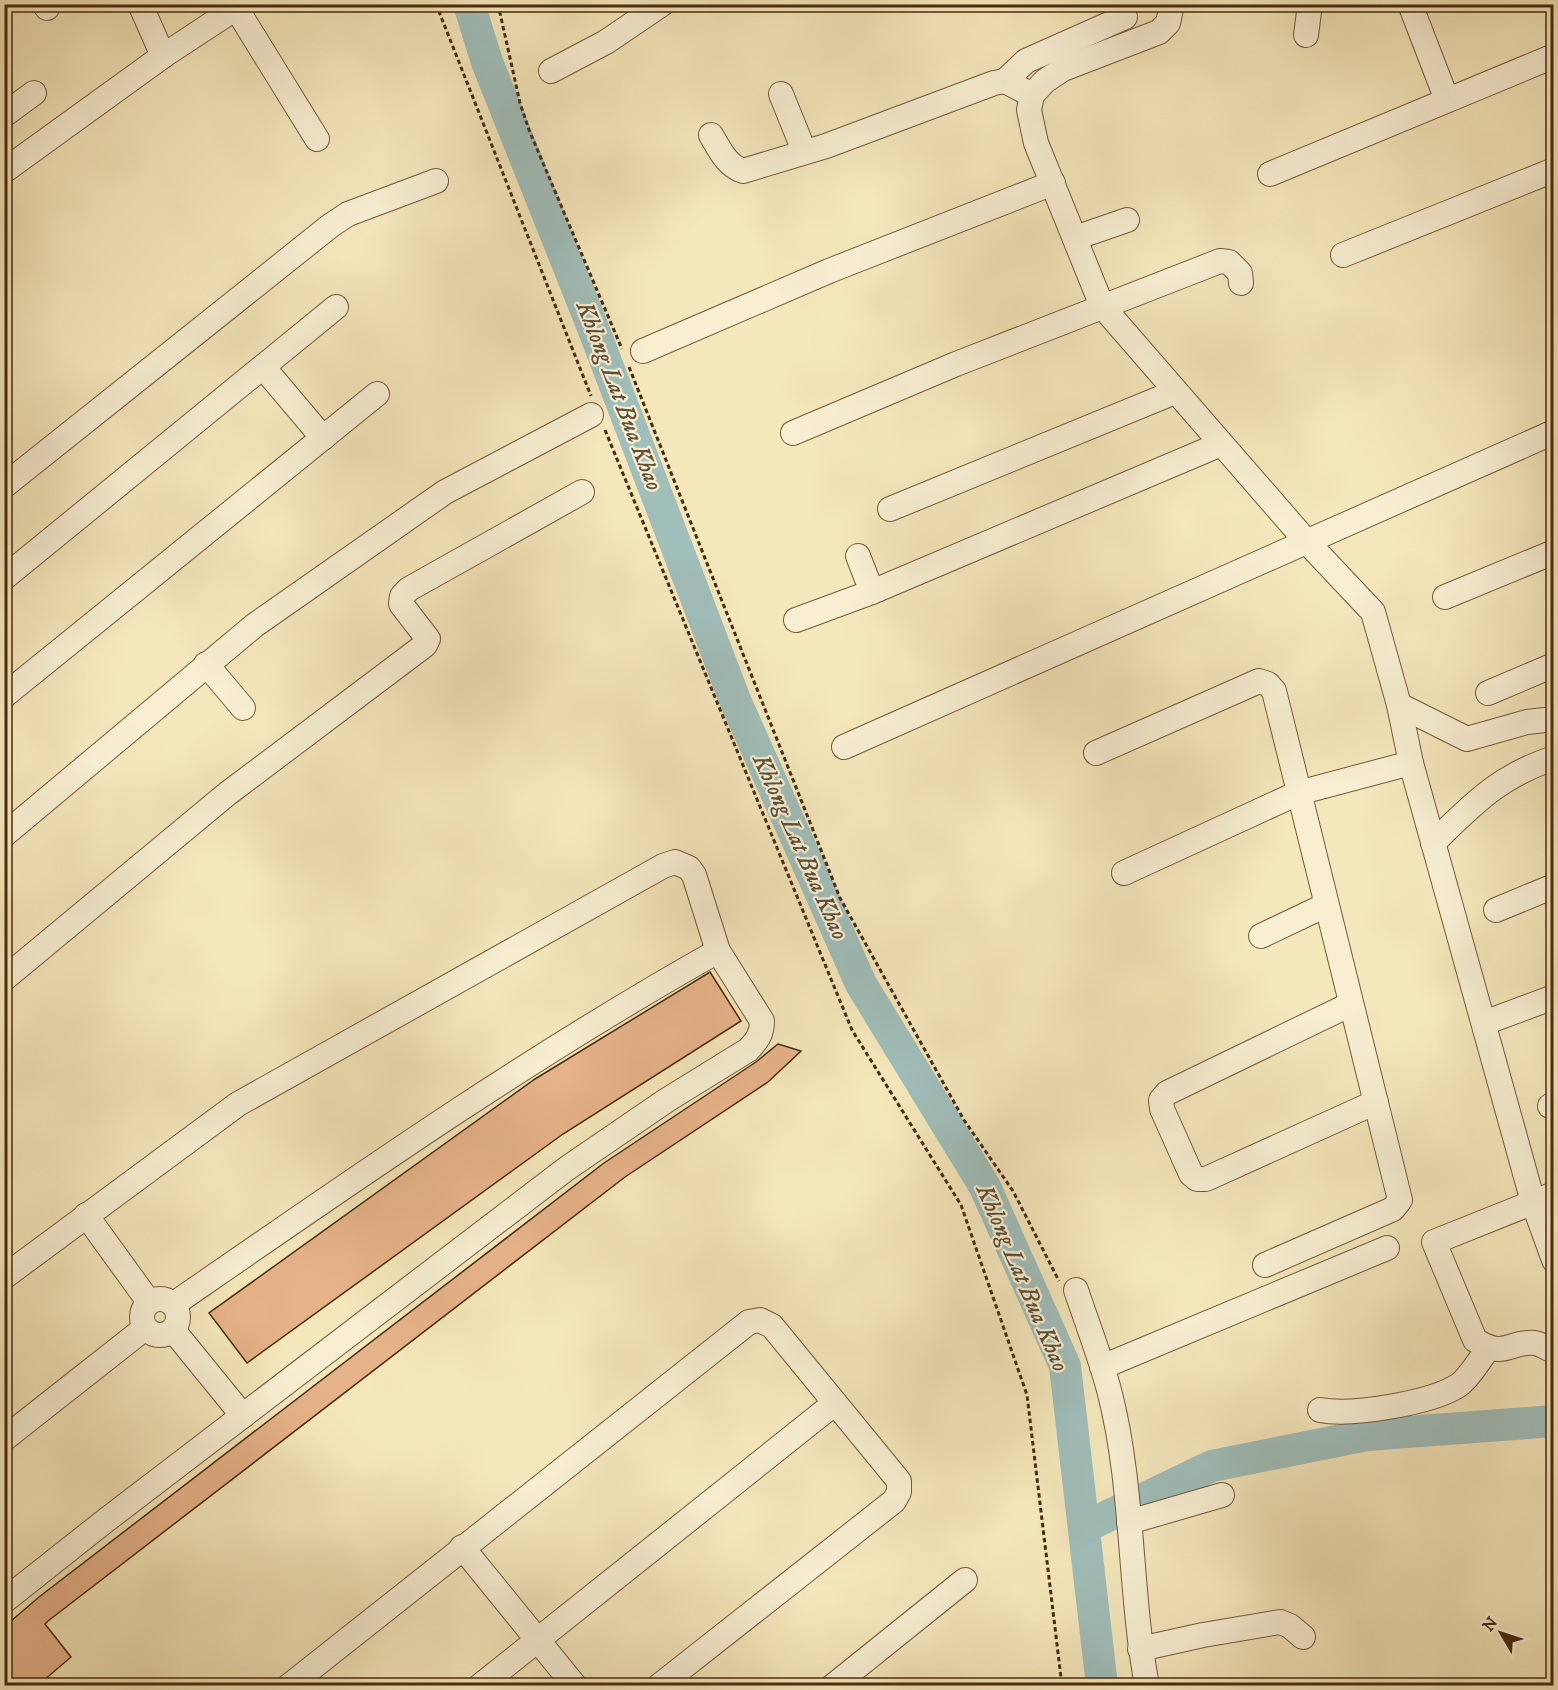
<svg xmlns="http://www.w3.org/2000/svg" width="1558" height="1690" viewBox="0 0 1558 1690" font-family="'IM FELL DW Pica',serif">
<style>
.lines{fill:none;stroke-linecap:round;stroke-linejoin:round}
.river{stroke:#a0beba;stroke-width:32}
.building{fill:#e6b28a;stroke:#482b0f;stroke-width:1.5}
.minor-casing{stroke:#735a3a;stroke-width:26}
.path{stroke:#482b0f;stroke-width:3;stroke-dasharray:4.5 3;stroke-linecap:butt}
.minor{stroke:#f8efd3;stroke-width:24}
.labels{text-anchor:middle;dominant-baseline:central;stroke-width:4.5;stroke-linejoin:round;paint-order:stroke}
.water-label{font-size:24px;font-style:italic;fill:#5e503a;stroke:#f8efd3}
</style>
<rect width="100%" height="100%" fill="#f5e7bc"/>
<filter id="stains"><feTurbulence type="fractalNoise" baseFrequency=".00333" numOctaves="4"/><feColorMatrix values="0 0 0 0 .2 0 0 0 0 .09 0 0 0 0 .02 0 0 0 .5 -.17"/></filter>
<radialGradient id="worn" r=".72"><stop offset=".6" stop-color="#630" stop-opacity="0"/><stop offset="1" stop-color="#630" stop-opacity=".3"/></radialGradient>
<g class="lines">
<g class="river">
<path d="M469,4L487,62L590,320L735,700L861,984L985,1187L1065,1366L1102,1686"/>
<path d="M1085,1527L1212,1466L1367,1435L1554,1421"/>
</g>
</g>
<g class="building">
<path d="M710,972L741,1021L563,1134L247,1363L209,1313L535,1079Z"/>
<path d="M778,1044L801,1051L768,1082L625,1177L48,1621L45,1624L71,1657L37,1686H10L4,1678V1627L39,1597L604,1163L756,1062Z"/>
</g>
<g class="lines">
<defs>
<g id="minor">
<path d="M44,4L47,8"/>
<path d="M140,4L163,56"/>
<path d="M1172,4L1168,23L1159,32L1063,69L1045,81L1032,95L1029,110L1036,143L1102,306L1307,542L1373,612L1399,705L1411,763L1533,1202L1554,1260"/>
<path d="M1410,4L1447,100"/>
<path d="M236,8L317,139"/>
<path d="M1306,35L1310,4"/>
<path d="M551,71L606,42L662,4"/>
<path d="M1005,81L1026,61L1125,17"/>
<path d="M781,94L804,151"/>
<path d="M4,115L34,93"/>
<path d="M711,135C720,150 726,165 743,171L826,146L994,83L1005,81L1032,95"/>
<path d="M4,171L163,56L242,4"/>
<path d="M1270,174L1554,56"/>
<path d="M1075,238L1127,220"/>
<path d="M1343,255L1554,170"/>
<path d="M643,351L829,271L1053,183"/>
<path d="M263,367L323,438"/>
<path d="M793,433L956,364L1220,261L1229,262L1240,273L1241,283"/>
<path d="M4,486L330,226L348,214L436,181"/>
<path d="M890,509L1175,392"/>
<path d="M858,556L872,592"/>
<path d="M4,578L336,307"/>
<path d="M1445,597L1554,552"/>
<path d="M796,620L872,592L1221,444"/>
<path d="M206,664L243,708"/>
<path d="M1488,693L1554,665"/>
<path d="M4,696L377,394"/>
<path d="M1399,705L1467,739L1527,722L1554,719"/>
<path d="M844,747L1554,432"/>
<path d="M1096,753L1259,681L1268,684L1274,691L1400,1200L1393,1209L1265,1265"/>
<path d="M4,835L255,625L445,492L591,415"/>
<path d="M1433,843C1473,804 1499,776 1554,758"/>
<path d="M1124,873L1298,793L1411,763"/>
<path d="M1496,910L1554,886"/>
<path d="M1261,936L1326,905"/>
<path d="M4,979L227,794L425,645L428,639L401,604L402,596L409,589L582,492"/>
<path d="M1351,1004L1167,1093L1161,1100L1162,1109L1191,1174L1197,1179H1206L1376,1102"/>
<path d="M1484,1023L1554,997"/>
<path d="M1550,1106L1554,1105"/>
<path d="M1554,1194L1434,1242L1475,1340C1506,1360 1509,1340 1535,1343C1541,1344 1548,1349 1554,1351"/>
<path d="M86,1215L149,1302"/>
<path d="M4,1277L238,1104L663,866L675,862L689,868L694,875L718,951L762,1021C762,1034 757,1041 748,1050L667,1100L566,1169L105,1521L4,1601"/>
<path d="M1076,1290C1087,1323 1100,1356 1109,1390C1134,1485 1129,1589 1147,1686"/>
<circle cx="160" cy="1317" r="18"/>
<path d="M174,1304C352,1181 529,1057 718,951"/>
<path d="M173,1330L243,1416"/>
<path d="M1102,1367L1387,1248"/>
<path d="M1320,1410C1352,1416 1432,1403 1459,1385C1470,1377 1479,1360 1488,1349"/>
<path d="M4,1439L145,1328"/>
<path d="M1129,1522L1222,1495"/>
<path d="M462,1547L575,1686"/>
<path d="M1140,1649L1203,1635L1280,1622L1290,1626L1303,1637"/>
<path d="M289,1686L749,1322L760,1320L772,1326L899,1481V1492L894,1501L659,1686"/>
<path d="M480,1686L835,1403"/>
<path d="M833,1686L965,1580"/>
</g>
</defs>
<use href="#minor" class="minor-casing"/>
<g class="path">
<path d="M436,4L591,396"/>
<path d="M498,4L520,103L529,130L622,349"/>
<path d="M629,367L840,898L964,1120L1013,1191L1059,1281"/>
<path d="M605,430L852,1030L961,1205L1027,1395L1062,1686"/>
</g>
<use href="#minor" class="minor"/>
</g>
<g class="labels">
<g class="water-label">
<text transform="translate(619 396) rotate(69)">Khlong Lat Bua Khao</text>
<text transform="translate(800 847) rotate(66)">Khlong Lat Bua Khao</text>
<text transform="translate(1022 1278) rotate(67)">Khlong Lat Bua Khao</text>
</g>
</g>
<rect width="1558" height="1690" fill="none" stroke="#f5e7bc" stroke-width="24"/>
<rect x="6" y="6" width="1546" height="1678" fill="none" stroke="#482b0f" stroke-width="3"/>
<rect x="12" y="12" width="1534" height="1666" fill="none" stroke="#482b0f" stroke-width="1.5"/>
<g transform="translate(1501 1633) rotate(309)" stroke="#f8efd3" stroke-width="4.5" paint-order="stroke">
<path d="M0-4.5L10 22L0 15L-10 22Z" fill="#482b0f"/>
<text y="-9" font-size="16" font-weight="bold" text-anchor="middle" fill="#482b0f">N</text>
</g>
<rect width="100%" height="100%" filter="url(#stains)"/>
<rect width="100%" height="100%" fill="url(#worn)"/>
</svg>
